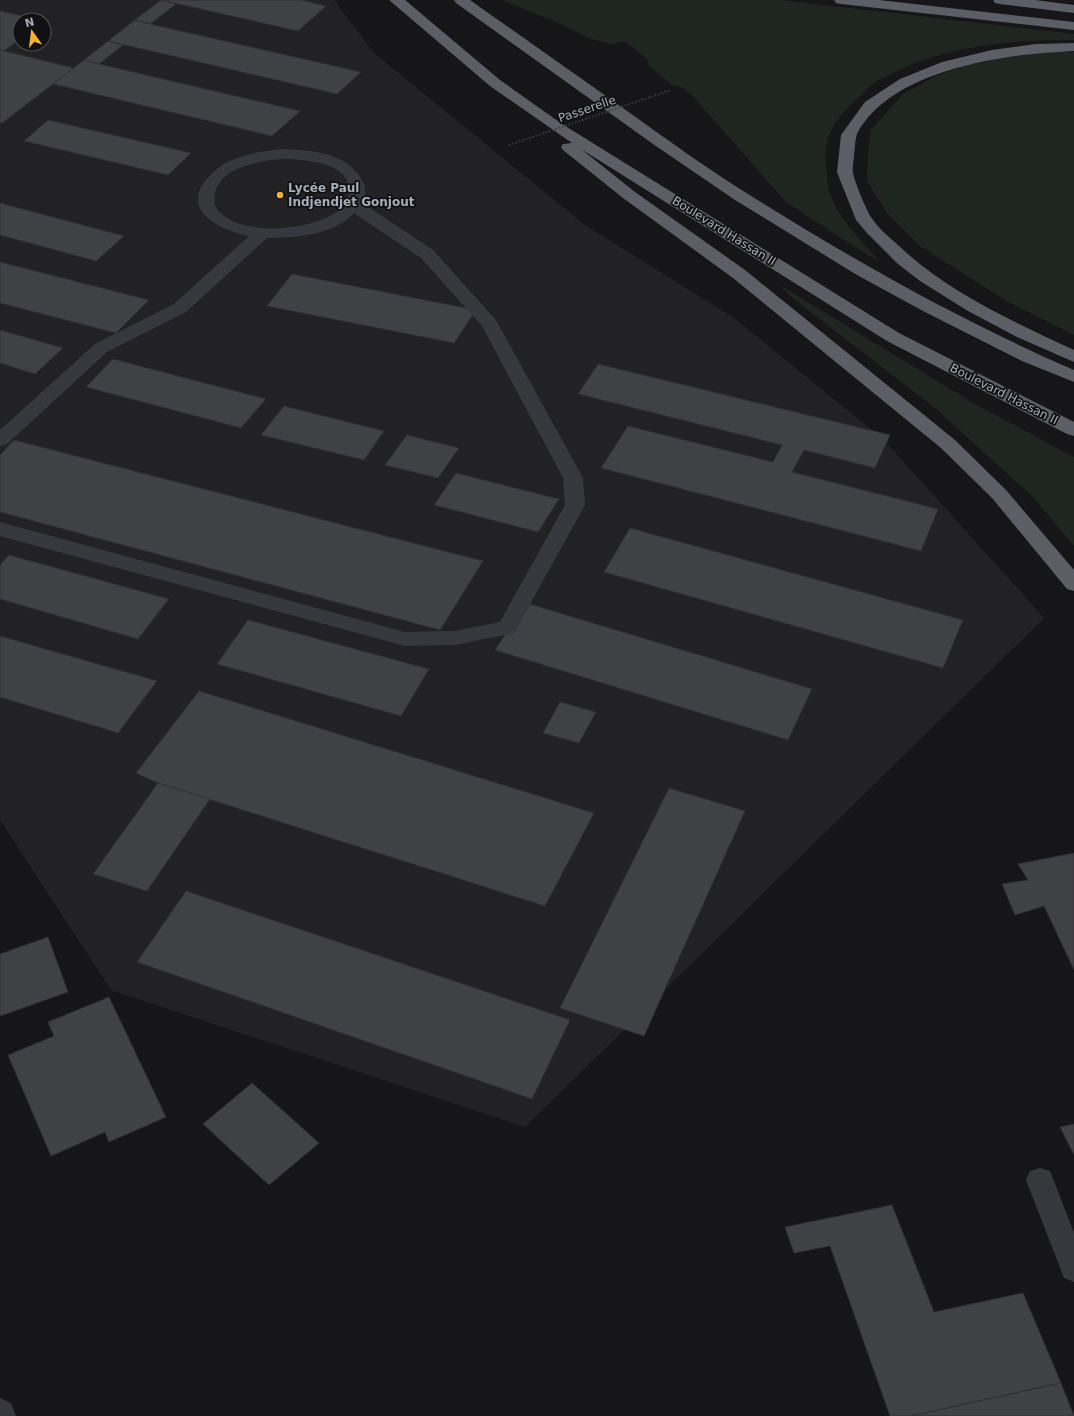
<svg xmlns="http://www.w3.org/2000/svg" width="1074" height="1416" viewBox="0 0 1074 1416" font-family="'DejaVu Sans',sans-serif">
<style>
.built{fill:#222225;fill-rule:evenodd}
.green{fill:#1e261f}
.building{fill:#404145;stroke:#303034}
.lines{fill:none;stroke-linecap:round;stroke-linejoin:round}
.service{fill:#37383d;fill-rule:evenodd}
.minor{fill:#37383d;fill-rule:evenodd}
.trunk{fill:#5b5e65;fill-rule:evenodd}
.path-bridge{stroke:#3d3f44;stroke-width:2;stroke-dasharray:1.5 2;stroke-linecap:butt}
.poi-dot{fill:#f2b134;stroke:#111113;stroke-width:1.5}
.labels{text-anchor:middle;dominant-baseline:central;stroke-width:3.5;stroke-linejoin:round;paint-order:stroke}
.far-street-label{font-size:12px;fill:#a8adb8;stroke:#111113}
.far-poi-label{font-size:12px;font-weight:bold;fill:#a8adb8;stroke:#111113;text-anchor:start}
</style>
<rect width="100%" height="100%" fill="#161618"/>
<path class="built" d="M0,0H334L374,53L585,225L734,318L883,439L1044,618L525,1127L111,990L0,820ZM20,20H44V44H20Z"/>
<g class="green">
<path d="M502,0H781L1074,34V40C1016,39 943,46 891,74C886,77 879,79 875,82C868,87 863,94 857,99C833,121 821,139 827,173C828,178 827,185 829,191C838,219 861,240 880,262L850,244L786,202L690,93L683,88L672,85L649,66L647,59L625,41L611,44L589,38L561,24Z"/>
<path d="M1058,51L1074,52V335L1008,302L920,246L887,213L867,181L868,153L871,130L903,94L930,79L961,66L998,59Z"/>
<path d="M778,284L975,404L1074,457V546L1033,497L935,408L796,301Z"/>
</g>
<g class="building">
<path d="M161,0L176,4L150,24L135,20Z"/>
<path d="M161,0H301L326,6L298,31Z"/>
<path d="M0,11L42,20H20V39L4,51L0,50Z"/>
<path d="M135,20L150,24L361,72L337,94L108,41Z"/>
<path d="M108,41L123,45L99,64L84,60Z"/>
<path d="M0,50L4,51L74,68L2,123H0Z"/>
<path d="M84,60L99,64L300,111L272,136L53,84Z"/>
<path d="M48,120L191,153L168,175L24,141Z"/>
<path d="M0,203L124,236L96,261L0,235Z"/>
<path d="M0,262L149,300L116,333L0,303Z"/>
<path d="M292,274L476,310L454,343L267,306Z"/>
<path d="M0,330L63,348L35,374L0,363Z"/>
<path d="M113,359L266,399L241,428L86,387Z"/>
<path d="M598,364L890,435L875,468L804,450L792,472L938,509L921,551L601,468L628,426L773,462L782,445L578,394Z"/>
<path d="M284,406L384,431L364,460L261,435Z"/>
<path d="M407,435L459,448L438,478L385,465Z"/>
<path d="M14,440L483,561L440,630L0,512V455Z"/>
<path d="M456,473L559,499L538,532L434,505Z"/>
<path d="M630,528L963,620L943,668L604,572Z"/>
<path d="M9,555L169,599L138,639L0,599V565Z"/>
<path d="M526,603L812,689L788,740L495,650Z"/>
<path d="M248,620L429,669L401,716L217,664Z"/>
<path d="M0,636L157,681L118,733L0,697Z"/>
<path d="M199,691L594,813L545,906L158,783L136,773Z"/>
<path d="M560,702L596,712L579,743L543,733Z"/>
<path d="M158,783L210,799L147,891L93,874Z"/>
<path d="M669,788L745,811L644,1036L560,1008Z"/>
<path d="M1074,853V970L1044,906L1015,915L1002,884L1028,880L1018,864Z"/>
<path d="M186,891L570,1020L532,1099L137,962Z"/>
<path d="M48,937L68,992L0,1016V954Z"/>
<path d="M109,997L166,1117L109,1142L105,1132L51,1156L8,1055L54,1036L48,1022Z"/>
<path d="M252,1083L319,1143L269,1185L203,1124Z"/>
<path d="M1074,1124V1155L1060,1127Z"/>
<path d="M892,1205L934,1312L1023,1293L1061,1383L911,1416H890L830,1246L794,1253L785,1227Z"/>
<path d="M1061,1383L1074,1416H911Z"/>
</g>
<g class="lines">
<path class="service" d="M280,149C308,150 340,151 359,175C366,184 367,193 362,203L433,250L496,320L583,478L585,505L514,633L455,645L405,646L0,536V522L405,632L455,631L500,622L565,505L563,478L482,326L421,258L354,213C334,235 295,238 267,238L186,312L107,352L7,444L0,446V430L95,344L174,304L249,236C225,231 182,214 204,182C210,175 216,169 224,164C241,154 261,152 280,149ZM280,159C300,159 348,161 349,189C350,197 345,204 339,210C314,231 238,238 217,209C214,204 214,199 215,194C219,168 259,161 280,159Z"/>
<g class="minor">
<path d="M1040,1168L1050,1171L1074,1233V1282L1064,1278L1026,1180L1030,1171Z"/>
<path d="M0,1398L11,1403L16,1416H0Z"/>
</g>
<g class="trunk">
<path d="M389,0H405L500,80L562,124L899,333L1074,422V436L1067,434L887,341L581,149L635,192L745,270L955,440L1006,490L1074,570V591L1067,589L992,498L941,448L733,278L623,198L563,150L561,147L563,144L572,143L490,86Z"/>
<path d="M454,0H470C524,38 577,76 630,113C669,141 708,169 748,194C853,260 961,321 1074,370V382L1022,361L923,311L857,275L735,200L653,144L456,3Z"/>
<path d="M834,0H879L1074,22V30L841,4L836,3Z"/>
<path d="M993,0H1035L1074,5V13L1000,4L995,3Z"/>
<path d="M1074,43V51C1008,54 892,68 857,134C855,140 855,149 854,155C854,160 852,168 853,173C855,183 866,209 871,217C878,228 889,237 899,246C949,293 1012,321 1074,350V362L1017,337L968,311L920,281L898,264L867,233L856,220L837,172L841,135L865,102L900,79L942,62L992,50L1036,44Z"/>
</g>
<path class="path-bridge" d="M509,145L671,90"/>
</g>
<circle class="poi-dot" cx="280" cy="195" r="4"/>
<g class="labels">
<g class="far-street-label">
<text transform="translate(587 109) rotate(-19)">Passerelle</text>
<text transform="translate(724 231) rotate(32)">Boulevard Hassan II</text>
<text transform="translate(1004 394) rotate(27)">Boulevard Hassan II</text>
</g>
<g class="far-poi-label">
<text x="288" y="188">Lycée Paul<tspan x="288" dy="14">Indjendjet Gonjout</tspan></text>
</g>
</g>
<g transform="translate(32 32) rotate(346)"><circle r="19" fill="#111113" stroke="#4d4f55"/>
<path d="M0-3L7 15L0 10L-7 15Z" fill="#f2b134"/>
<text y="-6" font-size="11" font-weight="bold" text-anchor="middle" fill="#a8adb8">N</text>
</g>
</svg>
